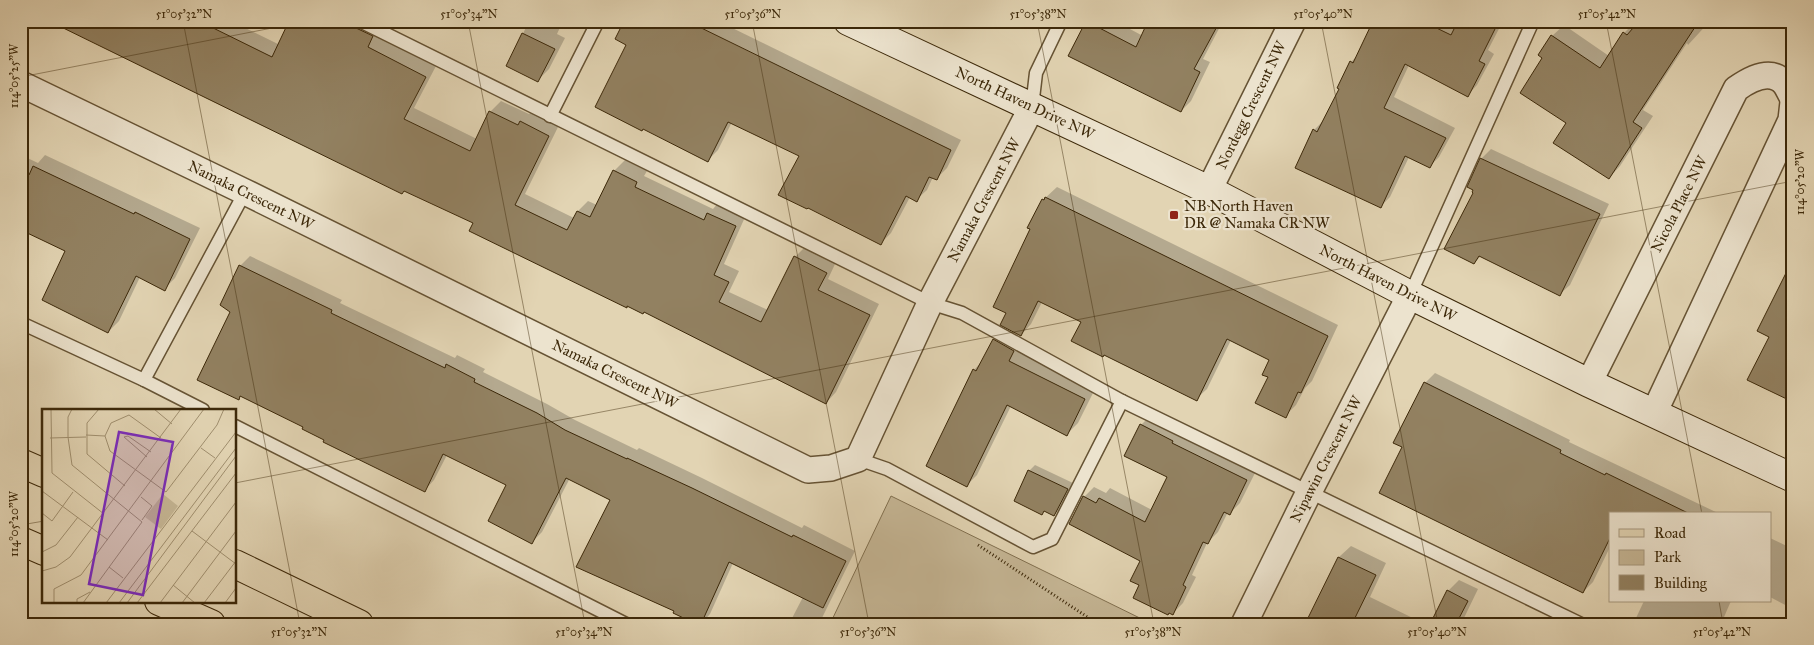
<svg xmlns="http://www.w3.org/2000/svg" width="1814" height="645" viewBox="0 0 1814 645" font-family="'IM FELL Great Primer',serif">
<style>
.green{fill:#c6b796;stroke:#817050}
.shadow{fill:#0003}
.building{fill:#928161;stroke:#3c2809}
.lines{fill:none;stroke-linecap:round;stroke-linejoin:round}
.lane-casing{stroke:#665334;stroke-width:15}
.street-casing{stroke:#665334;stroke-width:28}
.secondary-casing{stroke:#3c2809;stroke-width:30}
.primary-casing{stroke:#3c2809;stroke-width:30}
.path{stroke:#3c2809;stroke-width:3;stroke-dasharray:1 2.5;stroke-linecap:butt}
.lane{stroke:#ece3ce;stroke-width:12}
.street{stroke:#ece3ce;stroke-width:25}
.secondary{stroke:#ece3ce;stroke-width:28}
.primary{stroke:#e2d4b3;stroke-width:28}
.ticks{fill:none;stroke:#3c2809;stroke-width:1;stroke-opacity:0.45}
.poi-dot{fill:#8f2418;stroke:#ece3ce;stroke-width:2}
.labels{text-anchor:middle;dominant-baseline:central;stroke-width:4.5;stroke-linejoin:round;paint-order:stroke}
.street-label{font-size:15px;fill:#3c2809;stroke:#ece3ce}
.poi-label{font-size:15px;fill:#3c2809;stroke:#ece3ce;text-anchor:start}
.inset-road{fill:none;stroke:#a08f6f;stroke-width:1}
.view{fill:#7b2cbf;fill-opacity:0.15;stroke:#7b2cbf;stroke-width:2.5}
.inset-edge{fill:none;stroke:#3c2809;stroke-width:2.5}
.neatline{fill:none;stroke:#3c2809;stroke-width:2}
.ticks-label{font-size:12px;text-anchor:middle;fill:#3c2809}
</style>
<rect width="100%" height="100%" fill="#e2d4b3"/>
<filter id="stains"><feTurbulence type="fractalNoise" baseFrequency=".004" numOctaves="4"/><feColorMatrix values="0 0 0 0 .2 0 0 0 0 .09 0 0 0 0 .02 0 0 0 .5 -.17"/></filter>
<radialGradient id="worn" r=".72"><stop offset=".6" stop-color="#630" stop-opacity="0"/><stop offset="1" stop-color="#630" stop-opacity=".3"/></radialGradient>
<path class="green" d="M891,496L1152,624H830Z"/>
<g class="shadow">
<path d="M52,21H231L278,44L352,21L379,34L378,36L436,66L414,108L477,139L490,112L501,101L529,114L532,111L559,125L525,194L574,218L578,211L588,201L597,205L614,171L625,160L647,171L644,176L713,209L718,203L746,215L724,264L739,271L729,292L768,310L795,257L805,247L836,262L828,279L879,304L836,392L826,403L644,311L475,223L63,24L60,27Z"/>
<path d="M422,21H434L430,25Z"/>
<path d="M529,21H563L557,34L565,38L549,69L538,80L508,65Z"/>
<path d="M625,21H718L961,140L947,168L936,179L933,177L927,190L916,200L910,197L891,233L881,243L800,155L732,122L718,150L708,160L628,44Z"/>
<path d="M1001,21H1019L1013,27Z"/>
<path d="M1087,21H1115L1143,36L1150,21H1223L1203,59L1210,62L1191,101L1181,111Z"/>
<path d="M1378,21H1503L1488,50L1494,54L1477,85L1467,96L1409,65L1394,97L1455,128L1439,157L1429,167L1409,157L1390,197L1380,207L1314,130L1324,120L1341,88L1351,62L1359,54Z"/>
<path d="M1636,21L1639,23L1641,21H1710L1688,45L1687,43L1643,110L1653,116L1620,166L1609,178L1568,122L1544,57L1552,36L1564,25L1609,56L1624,33Z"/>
<path d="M1491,149L1609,204L1570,285L1560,294L1481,256L1474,263L1475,189L1469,186L1481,159Z"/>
<path d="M21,155L38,163L45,155L200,228L175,278L164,289L140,277L119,321L108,332L67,250L21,228Z"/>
<path d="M1057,187L1338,325L1312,381L1305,388L1296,405L1285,416L1270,377V360L1231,340L1207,389L1196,399L1104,353L1082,322L1042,302L1031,324L1021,335L1008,313L1032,229L1043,200Z"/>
<path d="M250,256L342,300L340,303L455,358L457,355L485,369L483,372L547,404L575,420L637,450L639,448L702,478L802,528L804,525L855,551L819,624H789L803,597L733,563L710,614L701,624L676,611L611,500L570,478L542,532L532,542L507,484L447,455L434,480L424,491L325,440L305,426L242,395L238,398L232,312L240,266Z"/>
<path d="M1004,329L1095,389L1078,423L1067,434L1011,406L977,475L967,485L974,370L983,360L994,340Z"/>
<path d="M1435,373L1570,440L1569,442L1720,514H1610V547L1593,582L1583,592L1404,447L1425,383Z"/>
<path d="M1152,414L1257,469L1240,503L1230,513L1228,512L1218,532L1207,543L1192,575L1196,577L1183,603L1173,613L1142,560L1084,497L1094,487L1106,493L1110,488L1152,510L1168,477L1141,425Z"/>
<path d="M1035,465L1073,483L1060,509L1054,515L1045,510L1042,513L1029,471Z"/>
<path d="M1770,538L1793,549V609L1770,597Z"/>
<path d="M1351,546L1386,563L1370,597L1425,624H1306L1339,557Z"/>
<path d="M1459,580L1478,589L1464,618L1475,624H1431L1448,591Z"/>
<path d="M1644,601H1731L1721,624H1647L1636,618Z"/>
</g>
<g class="building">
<path d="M49,21H199L272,57L289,21H352L356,28L373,36L368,47L426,77L404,119L470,151L489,111L518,125L520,121L549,136L515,205L567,230L577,211L590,217L613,170L637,182L635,187L704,220L707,213L736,226L714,275L729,282L719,302L761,322L794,256L827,273L818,290L870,315L826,404L644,312L643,314L627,306V308L469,231L473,223L404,191L402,194Z"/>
<path d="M624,21H687L951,150L937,180L929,177L917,202L906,196L881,245L808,208L807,209L778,195L799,156L728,122L708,162L643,129L642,131L595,107L626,45L615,39Z"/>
<path d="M1086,21L1136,47L1148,21H1220L1194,69L1200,72L1181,112L1068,56Z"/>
<path d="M1373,21H1422L1451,35L1458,21H1499L1479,61L1485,64L1468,97L1405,64L1384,108L1446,138L1430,168L1405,156L1381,208L1295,168L1313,129L1317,132L1339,89L1337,88L1350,61L1353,63Z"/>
<path d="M1639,21H1699L1633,122L1642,128L1609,179L1553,143L1566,123L1520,93L1542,58L1538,55L1551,35L1600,68L1623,32L1627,35Z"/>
<path d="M522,33L555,49L538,82L506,66Z"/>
<path d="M1480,158L1600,214L1560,296L1479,256L1474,264L1444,249L1473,193L1472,192L1473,190L1467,187Z"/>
<path d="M33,166L134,214L135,212L190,239L165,291L136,276L108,333L42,300L65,251L21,230V171L29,175Z"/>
<path d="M1045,197L1328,336L1301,393L1298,392L1286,418L1255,403L1268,377L1262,375L1269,360L1227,339L1197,401L1104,355L1103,357L1071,341L1081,322L1038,301L1021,336L1000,325L1006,313L993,307L1030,229L1027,228L1042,199L1044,200Z"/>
<path d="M1793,259V402L1747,380L1769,337L1757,331Z"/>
<path d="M239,265L332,310L331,313L445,368L446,364L475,379L474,382L537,413L565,430L627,459V458L692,488L792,537L793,535L846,561L823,608L729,562L701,624H696L673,613L674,611L576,567L610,500L566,478L532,544L488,521L506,485L443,454L425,492L323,442L324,440L302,429L303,427L240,396L239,400L197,380L230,312L220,305Z"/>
<path d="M993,339L1014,351L1009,361L1085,399L1067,436L1007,405L967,487L926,466L973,369L976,371Z"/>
<path d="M1424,382L1561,450L1560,453L1605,475L1606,473L1690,514H1610V538L1583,593L1379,493L1402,447L1393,443Z"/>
<path d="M1140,424L1173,441L1172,443L1247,480L1230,515L1224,512L1208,544L1203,542L1183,585L1186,587L1173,615L1169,613L1168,615L1133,598L1139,585L1130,581L1140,561L1069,524L1083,496L1096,503L1099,498L1145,522L1167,477L1124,456Z"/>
<path d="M1028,470L1068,489L1054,516L1044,511L1042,515L1014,501Z"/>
<path d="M1338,557L1376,575L1352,624H1305Z"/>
<path d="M1447,590L1468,601L1456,624H1430Z"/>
</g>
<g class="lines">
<defs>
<g id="lane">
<path d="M360,21L930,303L962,313L1122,401L1581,624"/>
<path d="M1032,107L1036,73L1061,21"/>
<path d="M550,116L598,21"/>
<path d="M1410,295L1533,21"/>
<path d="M21,323L144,380L203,410"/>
<path d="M144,380L245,192"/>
<path d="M235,426L626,624"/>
<path d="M858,459L887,469L1033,547L1052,539L1122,401"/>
</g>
<g id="street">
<path d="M21,84L245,192L808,470L831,468L858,459L930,303L1032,107"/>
<path d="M1209,190L1293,21"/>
<path d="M1589,383L1736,89C1750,79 1771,67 1785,84C1788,88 1790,94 1793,98"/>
<path d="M1654,413L1791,120L1793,102"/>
<path d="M1244,624L1309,492L1410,295"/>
</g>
<path id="secondary" d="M848,21L1209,190L1410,295L1589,383L1793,478"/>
<g id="primary">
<path d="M21,463L44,473"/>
<path d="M21,541L44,551"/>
<path d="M235,564L359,624"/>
<path d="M159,601L211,624"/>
</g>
</defs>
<use href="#lane" class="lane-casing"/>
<use href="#street" class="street-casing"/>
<use href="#secondary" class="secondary-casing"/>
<use href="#primary" class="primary-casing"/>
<path class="path" d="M978,545L1098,624"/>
<use href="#lane" class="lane"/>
<use href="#street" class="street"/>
<use href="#secondary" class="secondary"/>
<use href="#primary" class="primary"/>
</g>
<path class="ticks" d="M183,21L300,624M468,21L585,624M752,21L869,624M1037,21L1154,624M1321,21L1438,624M1606,21L1702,514M21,77L308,21M235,483L1793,181M21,525L44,521M1719,601L1723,624"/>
<rect class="poi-dot" x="1169" y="210" width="10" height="10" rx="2.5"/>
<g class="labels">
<g class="street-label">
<text transform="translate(1025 103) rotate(25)">North Haven Drive NW</text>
<text transform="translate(1251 105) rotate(-64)">Nordegg Crescent NW</text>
<text transform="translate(251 195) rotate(26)">Namaka Crescent NW</text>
<text transform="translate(984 200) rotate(-62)">Namaka Crescent NW</text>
<text transform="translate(1679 204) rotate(-63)">Nicola Place NW</text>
<text transform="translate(1388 283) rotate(27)">North Haven Drive NW</text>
<text transform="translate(615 374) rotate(26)">Namaka Crescent NW</text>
<text transform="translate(1326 459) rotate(-63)">Nipawin Crescent NW</text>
</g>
<g class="poi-label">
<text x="1184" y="206">NB North Haven<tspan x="1184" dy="17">DR @ Namaka CR NW</tspan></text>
</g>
</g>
<g transform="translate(42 409)">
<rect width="194" height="194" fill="#e2d4b3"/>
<path d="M121,85L136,97L119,120L103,108Z" fill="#c6b796"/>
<path class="inset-road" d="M9,0L10,64L62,105M30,0L26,8V28L30,56L100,113L41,194M57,0L45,14V45L83,77M112,0L130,15M44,26L63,27M8,29L44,28M119,29L87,6L69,14L63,27L68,42L124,83L175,16L182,0M159,39L173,49M105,48L82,28L86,27L109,43M0,82L66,131M99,88L110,97L100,111M0,104L10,112L31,83M150,122L194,155M0,143L14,136L36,108M67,158L81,169M0,162L14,158L28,148L139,0M131,176L153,194M12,194V180L39,166L162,0M35,194V190L48,183M64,194L194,23M77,194L194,39M85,194L194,47M95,194L194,64M118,194L194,93M140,194L194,122M162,194L194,152M183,194L194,179"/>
<path class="view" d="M77,23L131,33L101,186L47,175Z"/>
<rect width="194" height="194" class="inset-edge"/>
</g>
<rect width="1814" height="645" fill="none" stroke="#e2d4b3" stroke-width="55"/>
<rect x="1609" y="512" width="162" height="90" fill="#ece3ce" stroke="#a6987f"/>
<rect x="1619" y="529" width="25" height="8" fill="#e2d4b3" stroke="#a6987f"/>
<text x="1654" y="538" font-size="15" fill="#3c2809">Road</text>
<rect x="1619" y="550" width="25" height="15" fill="#c6b796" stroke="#a6987f"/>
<text x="1654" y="562" font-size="15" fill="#3c2809">Park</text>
<rect x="1619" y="575" width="25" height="15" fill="#928161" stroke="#a6987f"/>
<text x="1654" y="588" font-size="15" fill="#3c2809">Building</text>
<rect x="28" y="28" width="1758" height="590" class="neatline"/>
<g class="ticks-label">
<text x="184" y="18">51°05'32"N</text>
<text x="469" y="18">51°05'34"N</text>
<text x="753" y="18">51°05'36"N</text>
<text x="1038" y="18">51°05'38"N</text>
<text x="1323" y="18">51°05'40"N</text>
<text x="1607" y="18">51°05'42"N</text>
<text transform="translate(14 76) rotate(-90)" y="4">114°05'25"W</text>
<text transform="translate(1800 182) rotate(-90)" y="4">114°05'20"W</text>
<text transform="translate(14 524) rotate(-90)" y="4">114°05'20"W</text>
<text x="299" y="636">51°05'32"N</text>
<text x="584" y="636">51°05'34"N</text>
<text x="868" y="636">51°05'36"N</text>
<text x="1153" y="636">51°05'38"N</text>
<text x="1437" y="636">51°05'40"N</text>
<text x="1722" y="636">51°05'42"N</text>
</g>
<rect width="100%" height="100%" filter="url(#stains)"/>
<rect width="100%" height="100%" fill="url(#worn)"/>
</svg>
